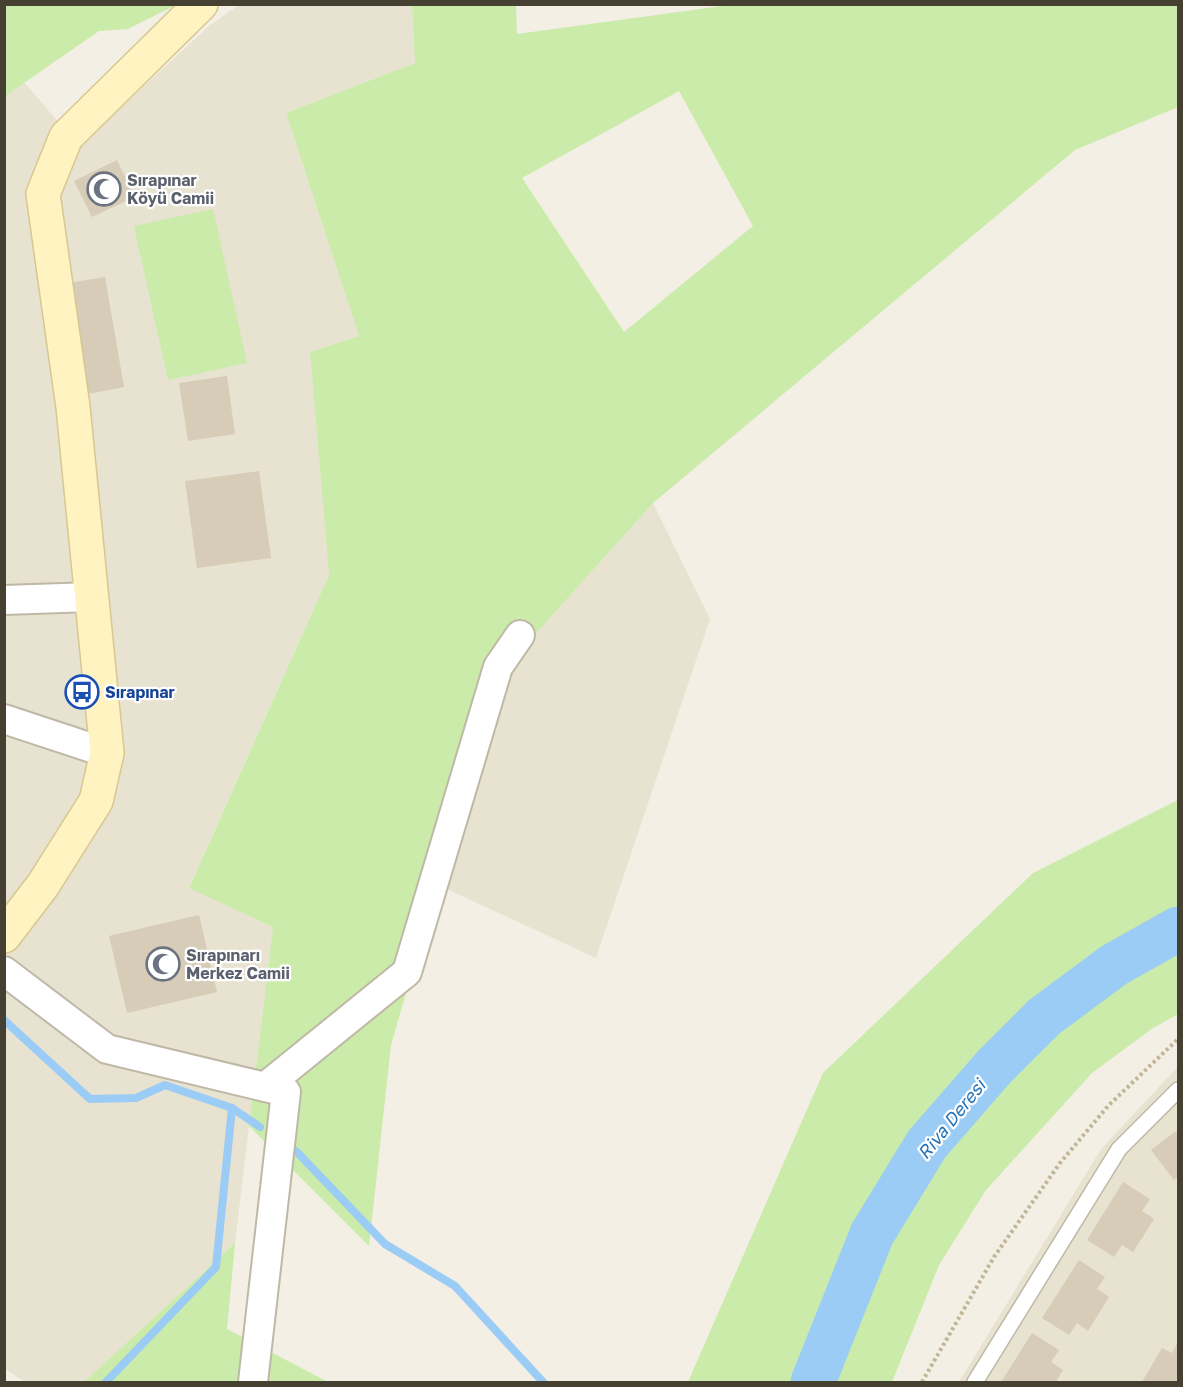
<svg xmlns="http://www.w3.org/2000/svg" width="1183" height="1387" viewBox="0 0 1183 1387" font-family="'Golos Text',sans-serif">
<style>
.residential{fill:#e8e2d1}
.green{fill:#caeba9;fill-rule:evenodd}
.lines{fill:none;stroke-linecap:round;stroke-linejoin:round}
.stream{stroke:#9bccf5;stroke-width:8}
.river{stroke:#9bccf5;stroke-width:45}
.building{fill:#d6ccb8}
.lane-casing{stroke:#bfb8a6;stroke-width:18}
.street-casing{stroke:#bfb8a6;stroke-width:32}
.secondary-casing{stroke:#d6c890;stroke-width:36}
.path{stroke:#c2b596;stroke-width:4;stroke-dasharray:3 3;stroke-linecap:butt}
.lane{stroke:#fff;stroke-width:15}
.street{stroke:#fff;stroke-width:28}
.secondary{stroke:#fff3c2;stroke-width:33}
.labels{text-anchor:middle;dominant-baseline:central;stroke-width:4.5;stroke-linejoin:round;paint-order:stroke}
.worship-label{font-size:16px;font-weight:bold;fill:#5b616d;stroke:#fff;text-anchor:start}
.transit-label{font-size:16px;font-weight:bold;fill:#164399;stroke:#fff;text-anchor:start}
.water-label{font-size:18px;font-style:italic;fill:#2573b9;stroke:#fff}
</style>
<rect width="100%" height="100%" fill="#f3efe4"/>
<g class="residential">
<path d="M239,5H412L415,63L286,113L359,336L310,352L329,575L189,887L273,927L235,1243L84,1382H25L5,1369L4,96L24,82L79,146L209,26Z"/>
<path d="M653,503L710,619L596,958L438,885L498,676Z"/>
<path d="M1178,1068V1382H959L1101,1149L1174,1071Z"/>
</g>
<g class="green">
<path d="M5,4H176V5L128,29L99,31L5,96Z"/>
<path d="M737,4L1178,5V107L1075,150L653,503L498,676L391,1045L369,1246L249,1126L273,927L189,888L329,575L310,352L359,336L286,113L415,63L412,5H516L517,34ZM679,91L753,226L624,332L522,178Z"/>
<path d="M213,209L247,363L168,380L134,226Z"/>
<path d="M1178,800V1014L1153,1028L1092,1073L986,1190L939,1265L892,1382H688L823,1073L1033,873Z"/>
<path d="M235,1243L227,1329L328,1382H84Z"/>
</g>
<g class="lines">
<g class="stream">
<path d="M4,1020L90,1099L136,1098L165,1085L232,1108L260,1127"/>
<path d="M296,1151L385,1244L455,1286L543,1382"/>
<path d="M106,1382L216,1267L232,1108"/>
</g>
<path class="river" d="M813,1382L872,1234L927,1144L994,1067L1044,1017L1114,965L1178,929"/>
</g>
<g class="building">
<path d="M117,160L135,197L92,217L74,181Z"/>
<path d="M105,277L124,387L88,394L69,283Z"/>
<path d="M227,376L235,434L188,441L179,383Z"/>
<path d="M259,471L271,558L197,568L185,481Z"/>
<path d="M199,915L217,992L127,1013L109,936Z"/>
<path d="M1176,1131L1178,1135V1177L1174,1180L1151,1150Z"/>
<path d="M1123,1182L1150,1199L1142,1211L1154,1219L1133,1252L1122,1245L1114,1257L1087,1240Z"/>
<path d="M1079,1260L1105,1277L1097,1289L1109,1297L1088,1331L1077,1323L1069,1335L1042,1318Z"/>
<path d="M1032,1333L1059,1350L1051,1362L1063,1370L1056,1382H1001Z"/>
<path d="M1178,1342V1382H1142L1162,1348L1172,1353Z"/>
</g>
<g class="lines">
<defs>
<path id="lane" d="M975,1382L1119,1149L1178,1090"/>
<g id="street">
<path d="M4,600L92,597"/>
<path d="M4,719L107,753"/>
<path d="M4,971L107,1049L286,1092L253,1382"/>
<path d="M265,1087L407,972L498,667L520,635"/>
</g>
<path id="secondary" d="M4,936L43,885L96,801L107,753L73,407L43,194L66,137L201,4"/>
</defs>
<use href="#lane" class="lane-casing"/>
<use href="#street" class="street-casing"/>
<use href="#secondary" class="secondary-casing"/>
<path class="path" d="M922,1382L994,1257L1060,1163L1108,1106L1178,1039"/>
<use href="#lane" class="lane"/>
<use href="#street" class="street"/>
<use href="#secondary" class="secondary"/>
</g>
<defs>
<symbol id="mosque-ring" viewBox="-11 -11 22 22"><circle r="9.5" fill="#fff" stroke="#6b7280" stroke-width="1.5"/><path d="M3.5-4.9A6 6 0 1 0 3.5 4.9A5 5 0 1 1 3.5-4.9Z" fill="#6b7280"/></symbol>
<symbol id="bus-ring" viewBox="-11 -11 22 22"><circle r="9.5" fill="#fff" stroke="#1a4fb4" stroke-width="1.5"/><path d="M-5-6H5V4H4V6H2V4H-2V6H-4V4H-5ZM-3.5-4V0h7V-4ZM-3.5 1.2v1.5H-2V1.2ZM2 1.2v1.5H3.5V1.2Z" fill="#1a4fb4"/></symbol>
</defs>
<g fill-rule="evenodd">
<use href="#mosque-ring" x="85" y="170" width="38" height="38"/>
<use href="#bus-ring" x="63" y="673" width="38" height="38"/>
<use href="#mosque-ring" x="144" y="945" width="38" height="38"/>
</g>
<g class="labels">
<g class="worship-label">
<text x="127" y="180">Sırapınar<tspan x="127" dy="18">Köyü Camii</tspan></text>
<text x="186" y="955">Sırapınarı<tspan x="186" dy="18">Merkez Camii</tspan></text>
</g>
<g class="transit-label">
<text x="105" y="692">Sırapınar</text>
</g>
<g class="water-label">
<text transform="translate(951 1119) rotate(-51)">Riva Deresi</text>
</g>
</g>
<rect width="1183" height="1387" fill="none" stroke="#464033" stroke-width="12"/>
</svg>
